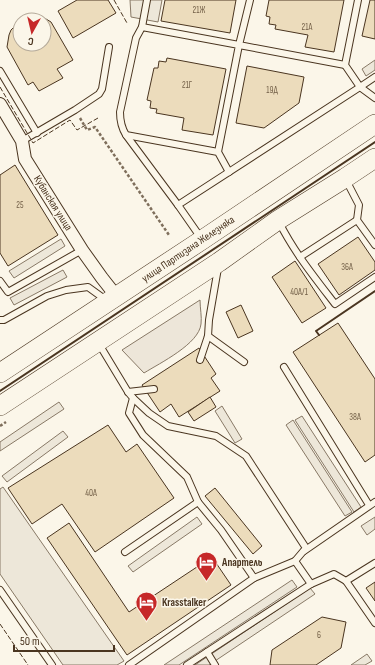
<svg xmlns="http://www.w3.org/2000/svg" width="375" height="665" viewBox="0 0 375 665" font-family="'Sofia Sans Condensed',sans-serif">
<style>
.green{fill:#ede6d9;stroke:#887966}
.parking{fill:#ede7d9;stroke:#887966}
.building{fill:#ecdcbc;stroke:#4a3520}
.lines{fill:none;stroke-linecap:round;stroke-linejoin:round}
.lane-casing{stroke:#4a3520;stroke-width:8}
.street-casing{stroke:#4a3520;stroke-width:14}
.primary-casing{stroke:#4a3520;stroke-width:20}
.path{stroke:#7f6f5c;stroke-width:2.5;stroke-dasharray:3 2;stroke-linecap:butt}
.lane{stroke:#fbf6e9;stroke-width:6}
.street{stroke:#fbf6e9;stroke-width:12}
.primary{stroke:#fbf6e9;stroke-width:19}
.fence{stroke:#4a3520;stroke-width:1;stroke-dasharray:5 2;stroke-linecap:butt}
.wall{stroke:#4a3520;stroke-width:2}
.labels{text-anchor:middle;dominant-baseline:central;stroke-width:3;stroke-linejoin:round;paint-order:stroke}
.number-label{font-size:9px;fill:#725f47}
.street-label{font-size:11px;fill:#4a3520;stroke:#fbf6e9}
.poi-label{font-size:11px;font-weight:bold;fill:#4a3520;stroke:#fbf6e9;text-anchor:start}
</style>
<rect width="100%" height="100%" fill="#fbf6e9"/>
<path class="green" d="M200,300C200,308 202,317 201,324C199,344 160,363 144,373L122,350Z"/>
<g class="parking">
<path d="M130,0H162L158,22L131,17Z"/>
<path d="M375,60V70L366,76L362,69Z"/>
<path d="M61,239L65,246L14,278L9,271Z"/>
<path d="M63,270L67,277L14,305L10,298Z"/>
<path d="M59,402L64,409L0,451V442Z"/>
<path d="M222,406L242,439L235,443L215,411Z"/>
<path d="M302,416L361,507L354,512L295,420Z"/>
<path d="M293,420L352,512L345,516L286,425Z"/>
<path d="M63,431L68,437L7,482L2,476Z"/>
<path d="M3,487L124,661L117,665H63L0,574V489Z"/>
<path d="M197,517L202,524L133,572L128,566Z"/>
<path d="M375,517V529L367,535L361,526Z"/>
<path d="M292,580L297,587L179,665H164Z"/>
<path d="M310,588L315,594L209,665H195Z"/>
<path d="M367,654L372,661L365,665H351Z"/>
</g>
<g class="building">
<path d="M77,0H108L116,13L73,38L58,11Z"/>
<path d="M165,0H236L230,33L161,21Z"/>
<path d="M269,0H344L334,52L305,47L308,35L275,29L276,25L269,24L270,17L266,16Z"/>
<path d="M370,0H375V39L362,36Z"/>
<path d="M33,17L46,19L51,22L73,60L57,69L63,78L39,91L33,82L28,85L7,47L9,35L11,30L20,21V44H44V20H23Z"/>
<path d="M167,58L226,69L213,135L182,130L184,118L156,113L157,109L150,108L151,101L147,100L154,68H158L159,61L166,62Z"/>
<path d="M247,66L304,77L299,103L264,128L236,123Z"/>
<path d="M15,165L58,235L8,266L0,253V175Z"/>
<path d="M358,237L375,262V270L339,295L318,264Z"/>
<path d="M295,261L326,308L302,323L272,277Z"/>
<path d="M241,305L253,331L238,338L226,312Z"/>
<path d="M338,323L375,379V455L365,462L293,352Z"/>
<path d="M199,348L216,374L211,378L220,391L179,417L171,404L160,412L142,385Z"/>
<path d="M210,397L216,407L194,421L188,412Z"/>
<path d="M108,425L126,452L137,444L174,498L95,552L62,504L32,524L8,488Z"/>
<path d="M215,488L262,546L253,554L205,496Z"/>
<path d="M69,523L129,612L212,557L231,585L127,655L47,538Z"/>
<path d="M375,582V601L366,588Z"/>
<path d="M322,617L346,622L341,648L316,665H270L272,650Z"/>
</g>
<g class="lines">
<defs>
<g id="lane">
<path d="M250,0L239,45L345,65"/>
<path d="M358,0L345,65L360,87L375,77"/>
<path d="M142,27L147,0"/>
<path d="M0,71L37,133"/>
<path d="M126,135L178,205"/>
<path d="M22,141L75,110L99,94L102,89L109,47"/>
<path d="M218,152L239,45L142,27L136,38L120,112C120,121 121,127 126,135L218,152L229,172"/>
<path d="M346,180L359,205L357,220L375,245"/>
<path d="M279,222C294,252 315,278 335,304L375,277"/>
<path d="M201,238L178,205L360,87L375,98"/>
<path d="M300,257L357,220"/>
<path d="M0,281L8,292L82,250"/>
<path d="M0,320H4L47,296L66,290L88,287L106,300"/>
<path d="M208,336L244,362"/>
<path d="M99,344L128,392L133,398L129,413L143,435L187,477L198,502L221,530L254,578"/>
<path d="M200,360L208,336L209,320L218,268"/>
<path d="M284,367L369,505"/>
<path d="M128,392L154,389"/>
<path d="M133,398L149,413L168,426L216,436L246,456L306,548L295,561"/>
<path d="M304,551L375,502"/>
<path d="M125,552L198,502"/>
<path d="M346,581L375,623"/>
<path d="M0,590L52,665"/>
<path d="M207,652L215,665"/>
<path d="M129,665L254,578L295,561L311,584"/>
<path d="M187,665L311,584L334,574L346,581L375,563"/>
</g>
<path id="street" d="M0,104L22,141L25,159L82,250L102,278L117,297"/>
<g id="primary">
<path d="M0,373L202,240L375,124"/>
<path d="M0,406L219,262L278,220L345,178L375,158"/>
</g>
</defs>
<use href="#lane" class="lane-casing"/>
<use href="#street" class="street-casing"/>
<use href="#primary" class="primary-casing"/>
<g class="path">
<path d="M80,118L87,130L95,127L169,235"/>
<path d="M0,426L6,422"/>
</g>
<use href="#lane" class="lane"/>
<use href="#street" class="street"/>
<use href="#primary" class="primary"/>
<g class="fence">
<path d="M114,0L127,23"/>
<path d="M0,87L33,143L70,120L77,130L98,118"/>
<path d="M0,624L28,665"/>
</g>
<g class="wall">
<path d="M319,335L316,331L375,291"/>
<path d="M0,391L375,142"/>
</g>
</g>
<defs>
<symbol id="hotel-pin" viewBox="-11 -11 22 30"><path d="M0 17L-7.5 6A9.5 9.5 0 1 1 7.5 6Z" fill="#c62828" stroke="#fbf6e9"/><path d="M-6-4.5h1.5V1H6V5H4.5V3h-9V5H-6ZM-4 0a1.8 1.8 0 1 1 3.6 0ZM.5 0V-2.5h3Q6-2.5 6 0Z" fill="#fff"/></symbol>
</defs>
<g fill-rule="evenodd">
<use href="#hotel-pin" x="194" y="550" width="25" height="34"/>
<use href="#hotel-pin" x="134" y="590" width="25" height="34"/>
</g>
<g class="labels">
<g class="number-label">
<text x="199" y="10">21Ж</text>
<text x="307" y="27">21А</text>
<text x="187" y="85">21Г</text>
<text x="272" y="90">19Д</text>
<text x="20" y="205">25</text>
<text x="347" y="267">36А</text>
<text x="299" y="292">40А/1</text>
<text x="355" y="417">38А</text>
<text x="91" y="493">40А</text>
<text x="319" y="635">6</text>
</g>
<g class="street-label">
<text transform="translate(53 203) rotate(58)">Кубанская улица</text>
<text transform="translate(188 249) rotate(-34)">улица Партизана Железняка</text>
</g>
<g class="poi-label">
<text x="222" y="562">Апартель</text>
<text x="162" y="602">Krasstalker</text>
</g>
</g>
<g transform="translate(32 32) rotate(188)"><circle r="19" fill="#fbf6e9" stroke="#b4a999"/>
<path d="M0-3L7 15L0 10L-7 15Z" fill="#c62828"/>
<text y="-6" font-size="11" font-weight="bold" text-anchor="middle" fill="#4a3520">С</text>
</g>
<path d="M14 645v6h100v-6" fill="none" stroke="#4a3520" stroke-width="2"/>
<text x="20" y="645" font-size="12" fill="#4a3520" stroke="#fbf6e9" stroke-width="3" paint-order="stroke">50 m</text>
</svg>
